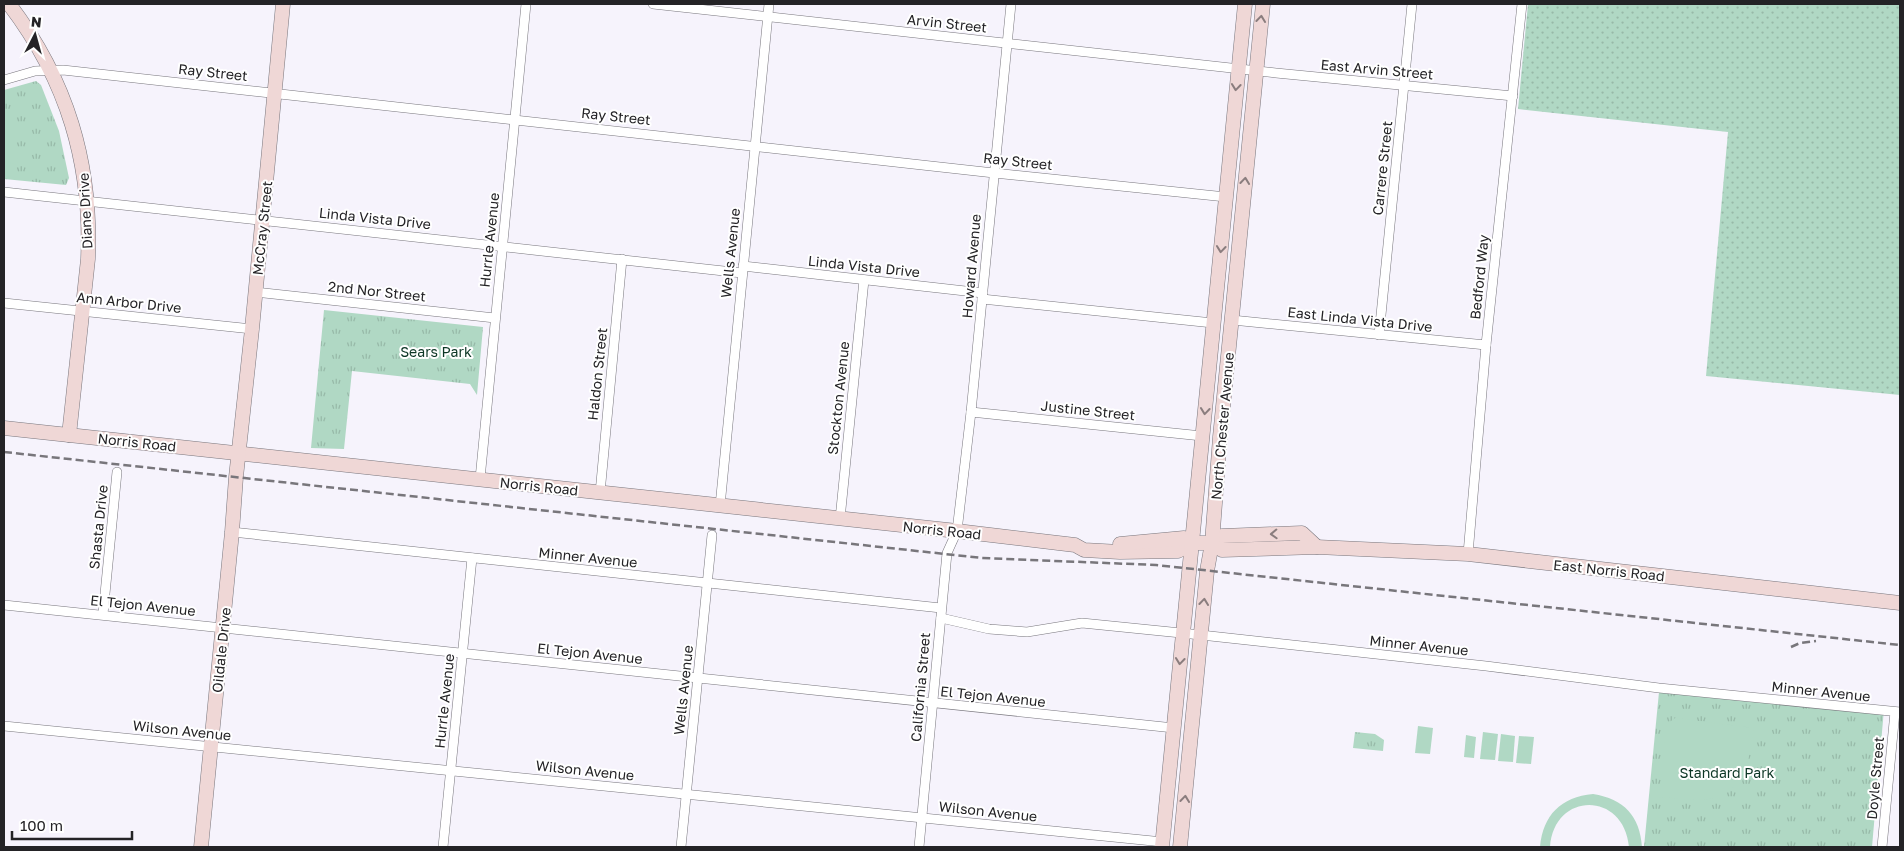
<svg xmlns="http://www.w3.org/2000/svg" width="1904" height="851" viewBox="0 0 1904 851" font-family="'Golos Text',sans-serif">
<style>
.grass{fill:url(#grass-dots)}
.park{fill:url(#park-tufts)}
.pitch{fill:#b0d8c4}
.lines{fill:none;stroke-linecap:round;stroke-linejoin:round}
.street-casing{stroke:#78767d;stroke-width:10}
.secondary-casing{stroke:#78767d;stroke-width:15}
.street{stroke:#fff;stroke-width:9}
.secondary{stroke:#efd7d6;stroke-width:14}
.rail{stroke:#78767b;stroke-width:2.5;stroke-dasharray:8 4;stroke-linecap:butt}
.oneway{stroke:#8a7d7e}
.labels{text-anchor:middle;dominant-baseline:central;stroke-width:4;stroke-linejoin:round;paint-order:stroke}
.street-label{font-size:14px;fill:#242326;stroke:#fff}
.park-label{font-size:14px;fill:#0c3625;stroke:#fff}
</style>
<defs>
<pattern id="grass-dots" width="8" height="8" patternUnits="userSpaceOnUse" patternTransform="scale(1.25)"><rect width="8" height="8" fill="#b0d8c4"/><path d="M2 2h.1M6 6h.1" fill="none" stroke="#97b9a8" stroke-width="1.8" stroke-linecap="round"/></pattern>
<pattern id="park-tufts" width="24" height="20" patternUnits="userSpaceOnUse" patternTransform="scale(1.25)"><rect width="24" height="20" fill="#b0d8c4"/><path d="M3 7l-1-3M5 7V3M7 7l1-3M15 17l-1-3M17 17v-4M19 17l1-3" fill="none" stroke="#97b9a8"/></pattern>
</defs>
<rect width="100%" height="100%" fill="#f6f3fc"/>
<path class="grass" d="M1528,4H1900V395L1706,376L1728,132L1518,109Z"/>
<g class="park">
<path d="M36,81L41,85L59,131L69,178L66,185L4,179V90Z"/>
<path d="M324,310L483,327L477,395L470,384L352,371L344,449L311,448Z"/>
<path d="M1659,692L1884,709L1872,847H1644Z"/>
<path d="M1355,732L1375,734L1384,740L1383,751L1353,748Z"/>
</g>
<g class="pitch">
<path d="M4,119C15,132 20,147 17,165L4,161Z"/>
<path d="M1675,718L1754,728L1747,767L1743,780L1720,798L1697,800L1659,797L1667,724Z"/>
<path d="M1418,726L1433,728L1430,754L1415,753Z"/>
<path d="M1483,732L1498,734L1495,760L1480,759Z"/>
<path d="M1501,734L1515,736L1513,762L1498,761Z"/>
<path d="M1466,735L1476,737L1474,758L1464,757Z"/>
<path d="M1519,736L1534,737L1531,764L1516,763Z"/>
<path d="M1593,794C1624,799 1640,816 1642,847H1629C1624,791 1554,791 1550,847H1540C1543,815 1561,797 1593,794Z"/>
</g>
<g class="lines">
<defs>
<g id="street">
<path d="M653,4L1276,73L1513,96"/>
<path d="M4,80L35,71L63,70L994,173L1226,197"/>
<path d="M4,192L742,273"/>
<path d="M743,266L983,293"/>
<path d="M255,292L495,318"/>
<path d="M982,299L1213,323"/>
<path d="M4,303L252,329"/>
<path d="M1232,320L1486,345"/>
<path d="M1379,335L1412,4"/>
<path d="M971,412L1202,436"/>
<path d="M480,479L526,4"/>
<path d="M600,493L622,259"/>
<path d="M720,506L769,4"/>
<path d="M840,519L864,280"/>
<path d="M232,532L941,608"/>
<path d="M1468,554L1486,345L1522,4"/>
<path d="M4,605L1174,728"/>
<path d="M103,614L117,472"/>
<path d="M941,618L989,629L1027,632L1082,623L1201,635L1486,666L1659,688L1900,712"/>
<path d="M4,726L1163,842"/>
<path d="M443,847L472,558"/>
<path d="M681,847L712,535"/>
<path d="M919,847L947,553L957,531L971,412L1011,4"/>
<path d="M1882,847L1895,712"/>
</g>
<g id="secondary">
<path d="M9,4C67,80 92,163 88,259L69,435"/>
<path d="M4,428L957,531L1075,545L1084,550L1120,552L1178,551L1193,543H1212L1222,536L1302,533L1317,547"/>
<path d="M1212,543L1222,550L1317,547L1468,554L1900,603"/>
<path d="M1120,544L1184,538L1193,543"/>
<path d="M201,847L232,532L236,477L252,329L283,4"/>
<path d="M1162,847L1245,4"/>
<path d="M1180,847L1207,571L1212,543L1220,437L1263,4"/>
</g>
</defs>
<use href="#street" class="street-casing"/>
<use href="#secondary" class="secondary-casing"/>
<use href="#street" class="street"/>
<use href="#secondary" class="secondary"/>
<g class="rail">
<path d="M4,452L982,558L1156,565L1900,645"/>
<path d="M1791,647L1800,643L1816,641"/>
</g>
</g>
<defs><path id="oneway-chevron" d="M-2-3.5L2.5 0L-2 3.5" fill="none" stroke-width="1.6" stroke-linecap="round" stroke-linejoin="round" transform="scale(1.25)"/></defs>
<g class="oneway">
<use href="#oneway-chevron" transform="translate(1261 19) rotate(-84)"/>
<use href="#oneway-chevron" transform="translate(1236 87) rotate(96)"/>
<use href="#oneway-chevron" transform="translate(1245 181) rotate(-84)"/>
<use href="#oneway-chevron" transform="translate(1221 249) rotate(96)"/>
<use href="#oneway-chevron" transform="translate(1205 411) rotate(96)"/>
<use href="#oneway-chevron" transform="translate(1274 534) rotate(178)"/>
<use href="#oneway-chevron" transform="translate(1204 602) rotate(-84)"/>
<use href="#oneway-chevron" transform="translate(1180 661) rotate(96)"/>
<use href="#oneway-chevron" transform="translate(1185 799) rotate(-84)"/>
</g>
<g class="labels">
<g class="street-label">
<text transform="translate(947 23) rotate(6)">Arvin Street</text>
<text transform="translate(1377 69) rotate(5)">East Arvin Street</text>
<text transform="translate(213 72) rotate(6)">Ray Street</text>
<text transform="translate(616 116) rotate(6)">Ray Street</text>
<text transform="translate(1018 161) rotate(6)">Ray Street</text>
<text transform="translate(1382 168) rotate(-84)">Carrere Street</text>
<text transform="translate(85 211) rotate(-93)">Diane Drive</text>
<text transform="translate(375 218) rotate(6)">Linda Vista Drive</text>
<text transform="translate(262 228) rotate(-84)">McCray Street</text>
<text transform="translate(489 240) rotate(-84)">Hurrle Avenue</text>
<text transform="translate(730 253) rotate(-84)">Wells Avenue</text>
<text transform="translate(864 266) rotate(6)">Linda Vista Drive</text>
<text transform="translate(971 266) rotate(-85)">Howard Avenue</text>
<text transform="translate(1479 277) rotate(-84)">Bedford Way</text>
<text transform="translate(377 291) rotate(6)">2nd Nor Street</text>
<text transform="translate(129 302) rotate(6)">Ann Arbor Drive</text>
<text transform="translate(1360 319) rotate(6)">East Linda Vista Drive</text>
<text transform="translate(597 374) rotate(-84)">Haldon Street</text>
<text transform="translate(838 398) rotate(-84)">Stockton Avenue</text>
<text transform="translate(1088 410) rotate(6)">Justine Street</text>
<text transform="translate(1222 426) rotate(-85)">North Chester Avenue</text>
<text transform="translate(137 442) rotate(6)">Norris Road</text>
<text transform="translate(539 486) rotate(6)">Norris Road</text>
<text transform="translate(98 527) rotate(-84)">Shasta Drive</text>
<text transform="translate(942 530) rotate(6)">Norris Road</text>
<text transform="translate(588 557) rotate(6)">Minner Avenue</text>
<text transform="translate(1609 570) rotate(6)">East Norris Road</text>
<text transform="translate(143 605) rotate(6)">El Tejon Avenue</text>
<text transform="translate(1419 645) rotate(6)">Minner Avenue</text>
<text transform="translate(221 650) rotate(-84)">Oildale Drive</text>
<text transform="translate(590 653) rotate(6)">El Tejon Avenue</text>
<text transform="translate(920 687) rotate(-85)">California Street</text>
<text transform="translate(683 690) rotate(-84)">Wells Avenue</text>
<text transform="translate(1821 691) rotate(6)">Minner Avenue</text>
<text transform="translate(993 696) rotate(6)">El Tejon Avenue</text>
<text transform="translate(444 701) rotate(-84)">Hurrle Avenue</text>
<text transform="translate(182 730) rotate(6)">Wilson Avenue</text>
<text transform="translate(585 770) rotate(6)">Wilson Avenue</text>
<text transform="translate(1875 778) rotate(-85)">Doyle Street</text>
<text transform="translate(988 811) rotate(6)">Wilson Avenue</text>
</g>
<g class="park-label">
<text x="436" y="351">Sears Park</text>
<text x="1727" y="772">Standard Park</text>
</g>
</g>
<rect width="1904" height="851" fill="none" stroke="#242326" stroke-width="10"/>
<g transform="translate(35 35) rotate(6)" stroke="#ffffff" stroke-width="4" paint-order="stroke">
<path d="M0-4L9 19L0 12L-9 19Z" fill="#242326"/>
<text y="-8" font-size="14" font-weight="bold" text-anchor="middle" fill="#242326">N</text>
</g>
<path d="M12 831v8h120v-8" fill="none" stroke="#242326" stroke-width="2.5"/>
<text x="20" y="831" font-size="15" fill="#242326" stroke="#ffffff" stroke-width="4" paint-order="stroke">100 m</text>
</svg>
